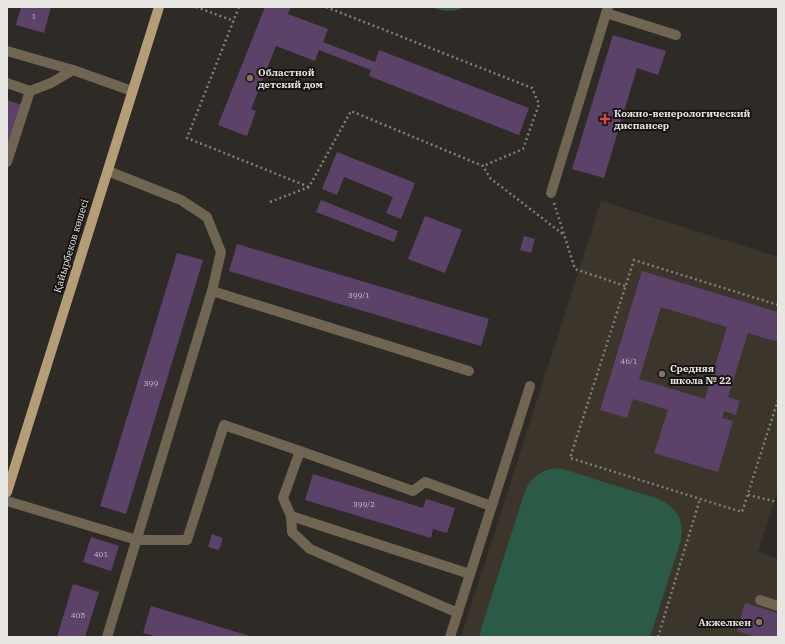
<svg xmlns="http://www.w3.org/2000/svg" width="785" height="644" viewBox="0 0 785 644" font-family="'IBM Plex Serif',serif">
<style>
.built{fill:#3c352b}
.green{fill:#2b5b47}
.building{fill:#5c4269;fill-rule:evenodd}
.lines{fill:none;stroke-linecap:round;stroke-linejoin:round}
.path{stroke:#817f7a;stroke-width:2.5;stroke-dasharray:2 3;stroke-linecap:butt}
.minor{stroke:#706552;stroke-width:10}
.major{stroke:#b59e77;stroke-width:10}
.education-dot{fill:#8d6e63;stroke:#151311;stroke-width:1.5}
.health-dot{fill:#e0444e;stroke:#151311;stroke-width:1.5}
.labels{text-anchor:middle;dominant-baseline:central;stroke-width:4;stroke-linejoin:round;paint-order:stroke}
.number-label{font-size:8px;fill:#c5bdc4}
.poi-label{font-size:10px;font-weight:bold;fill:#e8e6e2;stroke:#151311;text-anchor:start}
.street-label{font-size:10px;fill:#e8e6e2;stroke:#151311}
</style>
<rect width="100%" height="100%" fill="#2e2b26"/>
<path class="built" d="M601,201L778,257V490L758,552L778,559V637H461Z"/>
<g class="green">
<path d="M431,7H464C454,13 441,11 431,7Z"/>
<path d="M556,468L566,470L659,499C678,509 684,520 681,540L650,637H480L481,629L525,491C532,476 540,471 556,468Z"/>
</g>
<g class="building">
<path d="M21,7H51L44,33L16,25Z"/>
<path d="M265,7H291L288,14L328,29L323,42L375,62L379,50L529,108L519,135L369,76L371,70L319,50L315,61L276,46L251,109L256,111L247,136L218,125Z"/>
<path d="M613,35L666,51L658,75L637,68L604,178L572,169Z"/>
<path d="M7,100L22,105L7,152Z"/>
<path d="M337,152L415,183L401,219L386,213L393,197L344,177L337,195L322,189Z"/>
<path d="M321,200L398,231L394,242L316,212Z"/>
<path d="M425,216L462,230L445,273L408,259Z"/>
<path d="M524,236L535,239L531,253L520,250Z"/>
<path d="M237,244L489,319L481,346L229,271Z"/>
<path d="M177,253L203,260L126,514L100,506Z"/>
<path d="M642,271L778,312V342L748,333L728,397L740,401L736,415L724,411L722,418L733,421L718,472L654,453L668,410L633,399L627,418L600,410ZM661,307L727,327L705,399L639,379Z"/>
<path d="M313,474L423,508L426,499L455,508L447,533L433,529L431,538L305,500Z"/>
<path d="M212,534L223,538L219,550L208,547Z"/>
<path d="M91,537L119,546L111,571L83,562Z"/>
<path d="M73,584L99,592L85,637H57Z"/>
<path d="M745,603L778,613V637H756L737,631Z"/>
<path d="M151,606L253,637H158L143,633Z"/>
</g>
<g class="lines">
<g class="path">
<path d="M196,7L234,21"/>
<path d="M239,7L187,138L309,187"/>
<path d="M326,7L532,88L539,104L523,149L483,166"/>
<path d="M270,202L309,187L351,111L483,166L490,178L564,235"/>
<path d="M554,203L575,269L625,286"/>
<path d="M778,305L634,260L570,458L742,512L778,400"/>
<path d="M748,495L778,502"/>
<path d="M658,637L700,499"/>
</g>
<g class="minor">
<path d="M606,13L676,35"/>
<path d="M7,51L73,70L132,91"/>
<path d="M7,83L30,91L51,83L73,70"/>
<path d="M7,162L30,91"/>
<path d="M551,193L608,7"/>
<path d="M212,291L469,371"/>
<path d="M300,451L413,491L425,482L491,506"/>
<path d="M7,501L137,540H187L224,425L300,451L283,498L291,516L470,574"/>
<path d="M291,516L292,532L310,549L458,613"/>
<path d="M760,600L778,606"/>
<path d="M107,637L212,291L221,252L207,217L181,200L108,171"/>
<path d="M450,637L530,386"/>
</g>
<path class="major" d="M7,492L159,7"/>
</g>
<g class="education-dot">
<circle cx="250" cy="78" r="4"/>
<circle cx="662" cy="374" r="4"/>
<circle cx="759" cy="622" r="4"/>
</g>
<path class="health-dot" d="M603 113h4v4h4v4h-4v4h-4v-4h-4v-4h4z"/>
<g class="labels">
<g class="number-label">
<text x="34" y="16">1</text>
<text x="359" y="295">399/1</text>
<text x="629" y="361">46/1</text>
<text x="151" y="383">399</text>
<text x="364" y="504">399/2</text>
<text x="101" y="554">401</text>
<text x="78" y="615">405</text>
</g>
<g class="poi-label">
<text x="258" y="72">Областной<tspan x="258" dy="12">детский дом</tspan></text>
<text x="614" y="113">Кожно-венерологический<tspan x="614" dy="12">диспансер</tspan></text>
<text x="670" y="368">Средняя<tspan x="670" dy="12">школа № 22</tspan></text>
<text x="751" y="622" text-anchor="end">Акжелкен</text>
</g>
<g class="street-label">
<text transform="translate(71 246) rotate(-73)">Қайырбеков көшесі</text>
</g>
</g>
<rect width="785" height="644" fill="none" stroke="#e8e6e2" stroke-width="16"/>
</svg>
